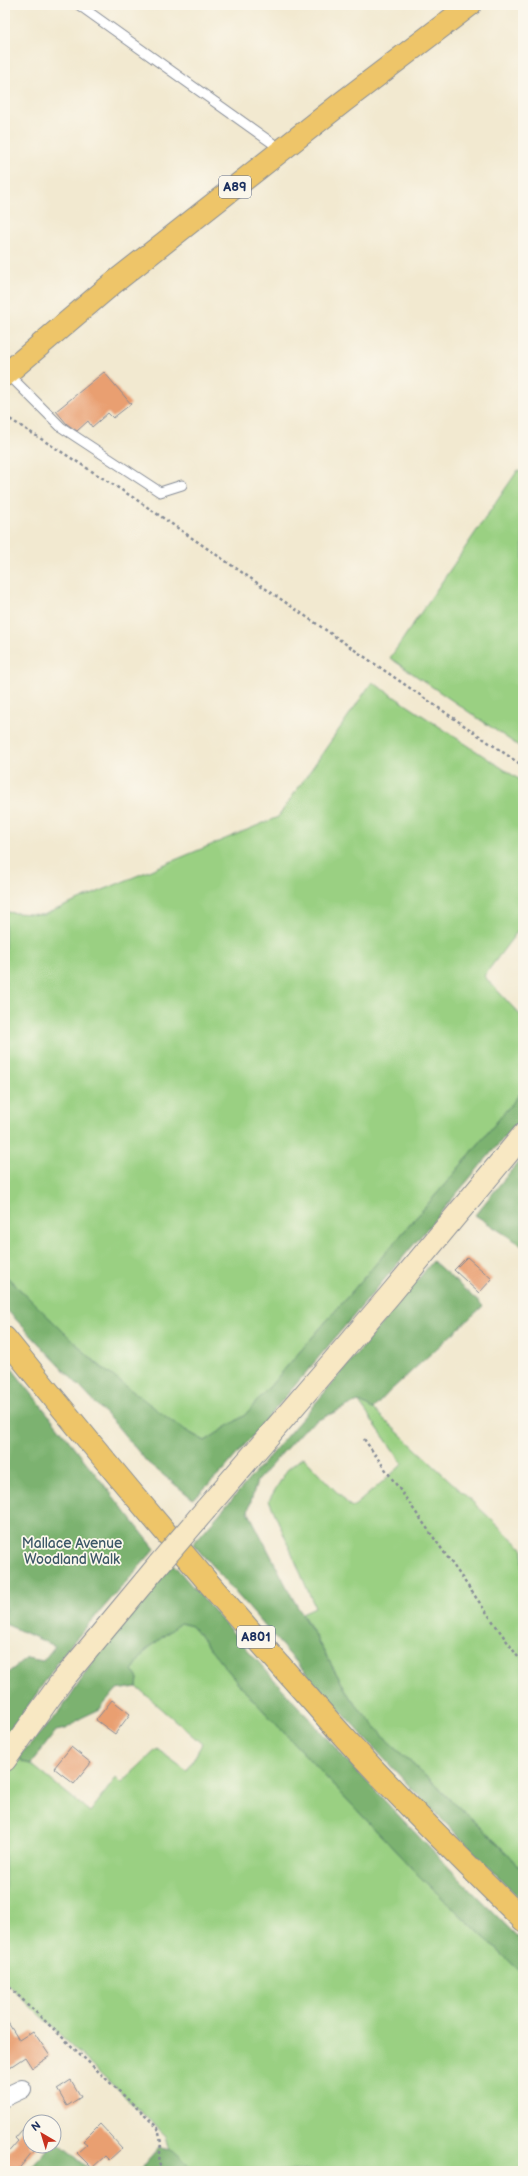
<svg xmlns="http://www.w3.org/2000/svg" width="528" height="2176" viewBox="0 0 528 2176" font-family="'Balsamiq Sans',sans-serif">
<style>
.green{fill:#9ad082;stroke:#5a8070}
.forest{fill:#7bb270;stroke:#4b7067}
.building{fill:#e99f71}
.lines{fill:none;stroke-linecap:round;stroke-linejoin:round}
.service-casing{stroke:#868c97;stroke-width:11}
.minor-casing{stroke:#868c97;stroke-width:20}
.secondary-casing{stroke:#868c97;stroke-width:24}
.primary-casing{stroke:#868c97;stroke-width:24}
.path{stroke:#868c97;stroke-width:2.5;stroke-dasharray:3 3;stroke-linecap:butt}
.service{stroke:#fff;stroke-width:9}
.minor{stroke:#fff;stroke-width:18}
.secondary{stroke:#f8e8c3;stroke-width:22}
.primary{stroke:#eec569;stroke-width:22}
.secondary-bridge-casing{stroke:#868c97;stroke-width:24;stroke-linecap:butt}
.secondary-bridge{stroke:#f8e8c3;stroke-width:22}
.labels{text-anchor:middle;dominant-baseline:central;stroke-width:3.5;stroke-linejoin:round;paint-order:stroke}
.shield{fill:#fbf7ec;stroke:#5e6b89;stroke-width:1}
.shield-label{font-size:13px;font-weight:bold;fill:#1b2f5e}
.park-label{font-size:14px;fill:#3b5767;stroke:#fbf7ec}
</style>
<rect width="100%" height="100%" fill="#fbf7ec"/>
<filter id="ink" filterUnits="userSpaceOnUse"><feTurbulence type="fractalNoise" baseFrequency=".025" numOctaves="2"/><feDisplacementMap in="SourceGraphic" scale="8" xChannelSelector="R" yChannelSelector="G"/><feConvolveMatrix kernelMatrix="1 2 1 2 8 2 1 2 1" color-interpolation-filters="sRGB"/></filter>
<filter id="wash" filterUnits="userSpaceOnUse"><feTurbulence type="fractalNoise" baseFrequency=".012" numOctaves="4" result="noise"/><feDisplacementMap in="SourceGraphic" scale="16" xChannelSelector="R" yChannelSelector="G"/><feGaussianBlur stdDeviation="0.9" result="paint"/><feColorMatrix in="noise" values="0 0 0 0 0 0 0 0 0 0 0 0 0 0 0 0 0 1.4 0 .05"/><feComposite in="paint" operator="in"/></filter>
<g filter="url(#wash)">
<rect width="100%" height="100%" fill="#f2e9d0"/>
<g class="green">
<path d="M518,470L523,473V749L390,658Z"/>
<path d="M372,682L523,782V924L484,976L523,1018V1090L452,1176L245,1415L205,1441C128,1400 67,1335 5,1275V912L43,915L278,817Z"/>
<path d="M358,1401L373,1409L523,1549V1871L500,1846L388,1741L351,1699L302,1613L315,1607L269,1500L287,1470L303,1457L352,1508L403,1464Z"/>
<path d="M180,1623L192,1626L243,1689L420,1877L523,1974V2171H195L173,2150H170L166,2136L5,1982V1777L19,1756L22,1762L31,1764L90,1812L116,1778L121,1783L157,1749L187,1771L202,1744L137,1687L138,1678L132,1671L145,1651Z"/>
</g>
<g class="forest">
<path d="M523,1090V1115L222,1472L193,1499L147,1462L117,1426L5,1308V1275L97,1364L181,1428L205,1441L245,1415L452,1176Z"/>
<path d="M523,1156V1246L475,1215Z"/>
<path d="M433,1261L483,1306L390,1391L373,1409L358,1401L316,1421L303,1430L257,1481L248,1511L292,1597L351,1699L388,1741L500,1846L523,1871V1902L410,1787L311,1679L193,1544L325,1392Z"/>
<path d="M5,1360L155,1549L67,1649L5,1740V1675L27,1658L43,1661L55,1646L5,1624Z"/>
<path d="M173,1564C285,1694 400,1822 523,1942V1974L420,1877L243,1689L192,1626L180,1623L145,1651L132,1671L138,1678L137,1687L116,1690L100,1709L81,1718L66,1729L56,1731L31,1764L22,1762L19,1756L61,1710L97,1655Z"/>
<path d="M54,2139L92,2171H29L49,2146H54Z"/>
<path d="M159,2148L173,2150L195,2171H139Z"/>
</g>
<g id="blocks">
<g class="building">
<path d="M104,372L131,404L113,418L108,413L92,427L88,421L77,431L67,424L56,411Z"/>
<path d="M467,1257L492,1279L479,1293L454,1270Z"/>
<path d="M112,1700L130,1714L115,1734L96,1720Z"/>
<path d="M71,1747L91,1763L74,1784L54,1768Z"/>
<path d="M5,2018L19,2040L33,2031L50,2056L32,2068L25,2057L10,2067L5,2059Z"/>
<path d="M71,2080L81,2097L67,2106L57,2089Z"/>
<path d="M30,2121V2146H37L17,2171H5V2156L18,2141L15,2138Z"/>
<path d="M100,2124L122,2148L109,2160L105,2156L92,2168L77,2153L87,2144L83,2141Z"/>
</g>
</g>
</g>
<g filter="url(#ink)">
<use href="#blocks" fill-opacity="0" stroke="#868c97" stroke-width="1"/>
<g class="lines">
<defs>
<g id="service">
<path d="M79,5L282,150"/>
<path d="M7,373L61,427L160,492L182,485"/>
</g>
<path id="minor" d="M5,2097L22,2089"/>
<g id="secondary">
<path d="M206,1509L389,1296L523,1135"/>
<path d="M5,1760L61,1682L159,1564"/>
</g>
<g id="primary">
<path d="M5,375L112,284L344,101L470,5"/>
<path d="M5,1338C104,1461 206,1582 311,1700C378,1777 451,1849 523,1920"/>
</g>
</defs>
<use href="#service" class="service-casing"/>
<use href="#minor" class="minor-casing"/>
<use href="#secondary" class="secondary-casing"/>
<use href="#primary" class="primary-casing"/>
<g class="path">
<path d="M5,416L134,498L523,766"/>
<path d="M364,1439L523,1664"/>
<path d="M5,1983L158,2128L161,2143L159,2162L162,2171"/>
</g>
<use href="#service" class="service"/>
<use href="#minor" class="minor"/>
<use href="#secondary" class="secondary"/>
<use href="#primary" class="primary"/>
<defs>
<path id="secondary-bridge" d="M159,1564L206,1509"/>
</defs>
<use href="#secondary-bridge" class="secondary-bridge-casing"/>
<use href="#secondary-bridge" class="secondary-bridge"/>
</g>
</g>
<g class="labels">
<g class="shield">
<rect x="219" y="176" width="32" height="22" rx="3"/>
<rect x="237" y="1626" width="38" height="22" rx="3"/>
</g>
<g class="shield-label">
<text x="235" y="187">A89</text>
<text x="256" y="1637">A801</text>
</g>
<g class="park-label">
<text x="72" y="1543">Mallace Avenue<tspan x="72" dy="16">Woodland Walk</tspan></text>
</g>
</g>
<rect width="528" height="2176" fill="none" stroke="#fbf7ec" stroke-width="20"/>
<g transform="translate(42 2134) rotate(322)"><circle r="19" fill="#fbf7ec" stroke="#a1a7b3"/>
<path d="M0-3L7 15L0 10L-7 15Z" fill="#c8321e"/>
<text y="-6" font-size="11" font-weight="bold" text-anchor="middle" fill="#1b2f5e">N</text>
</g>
</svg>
